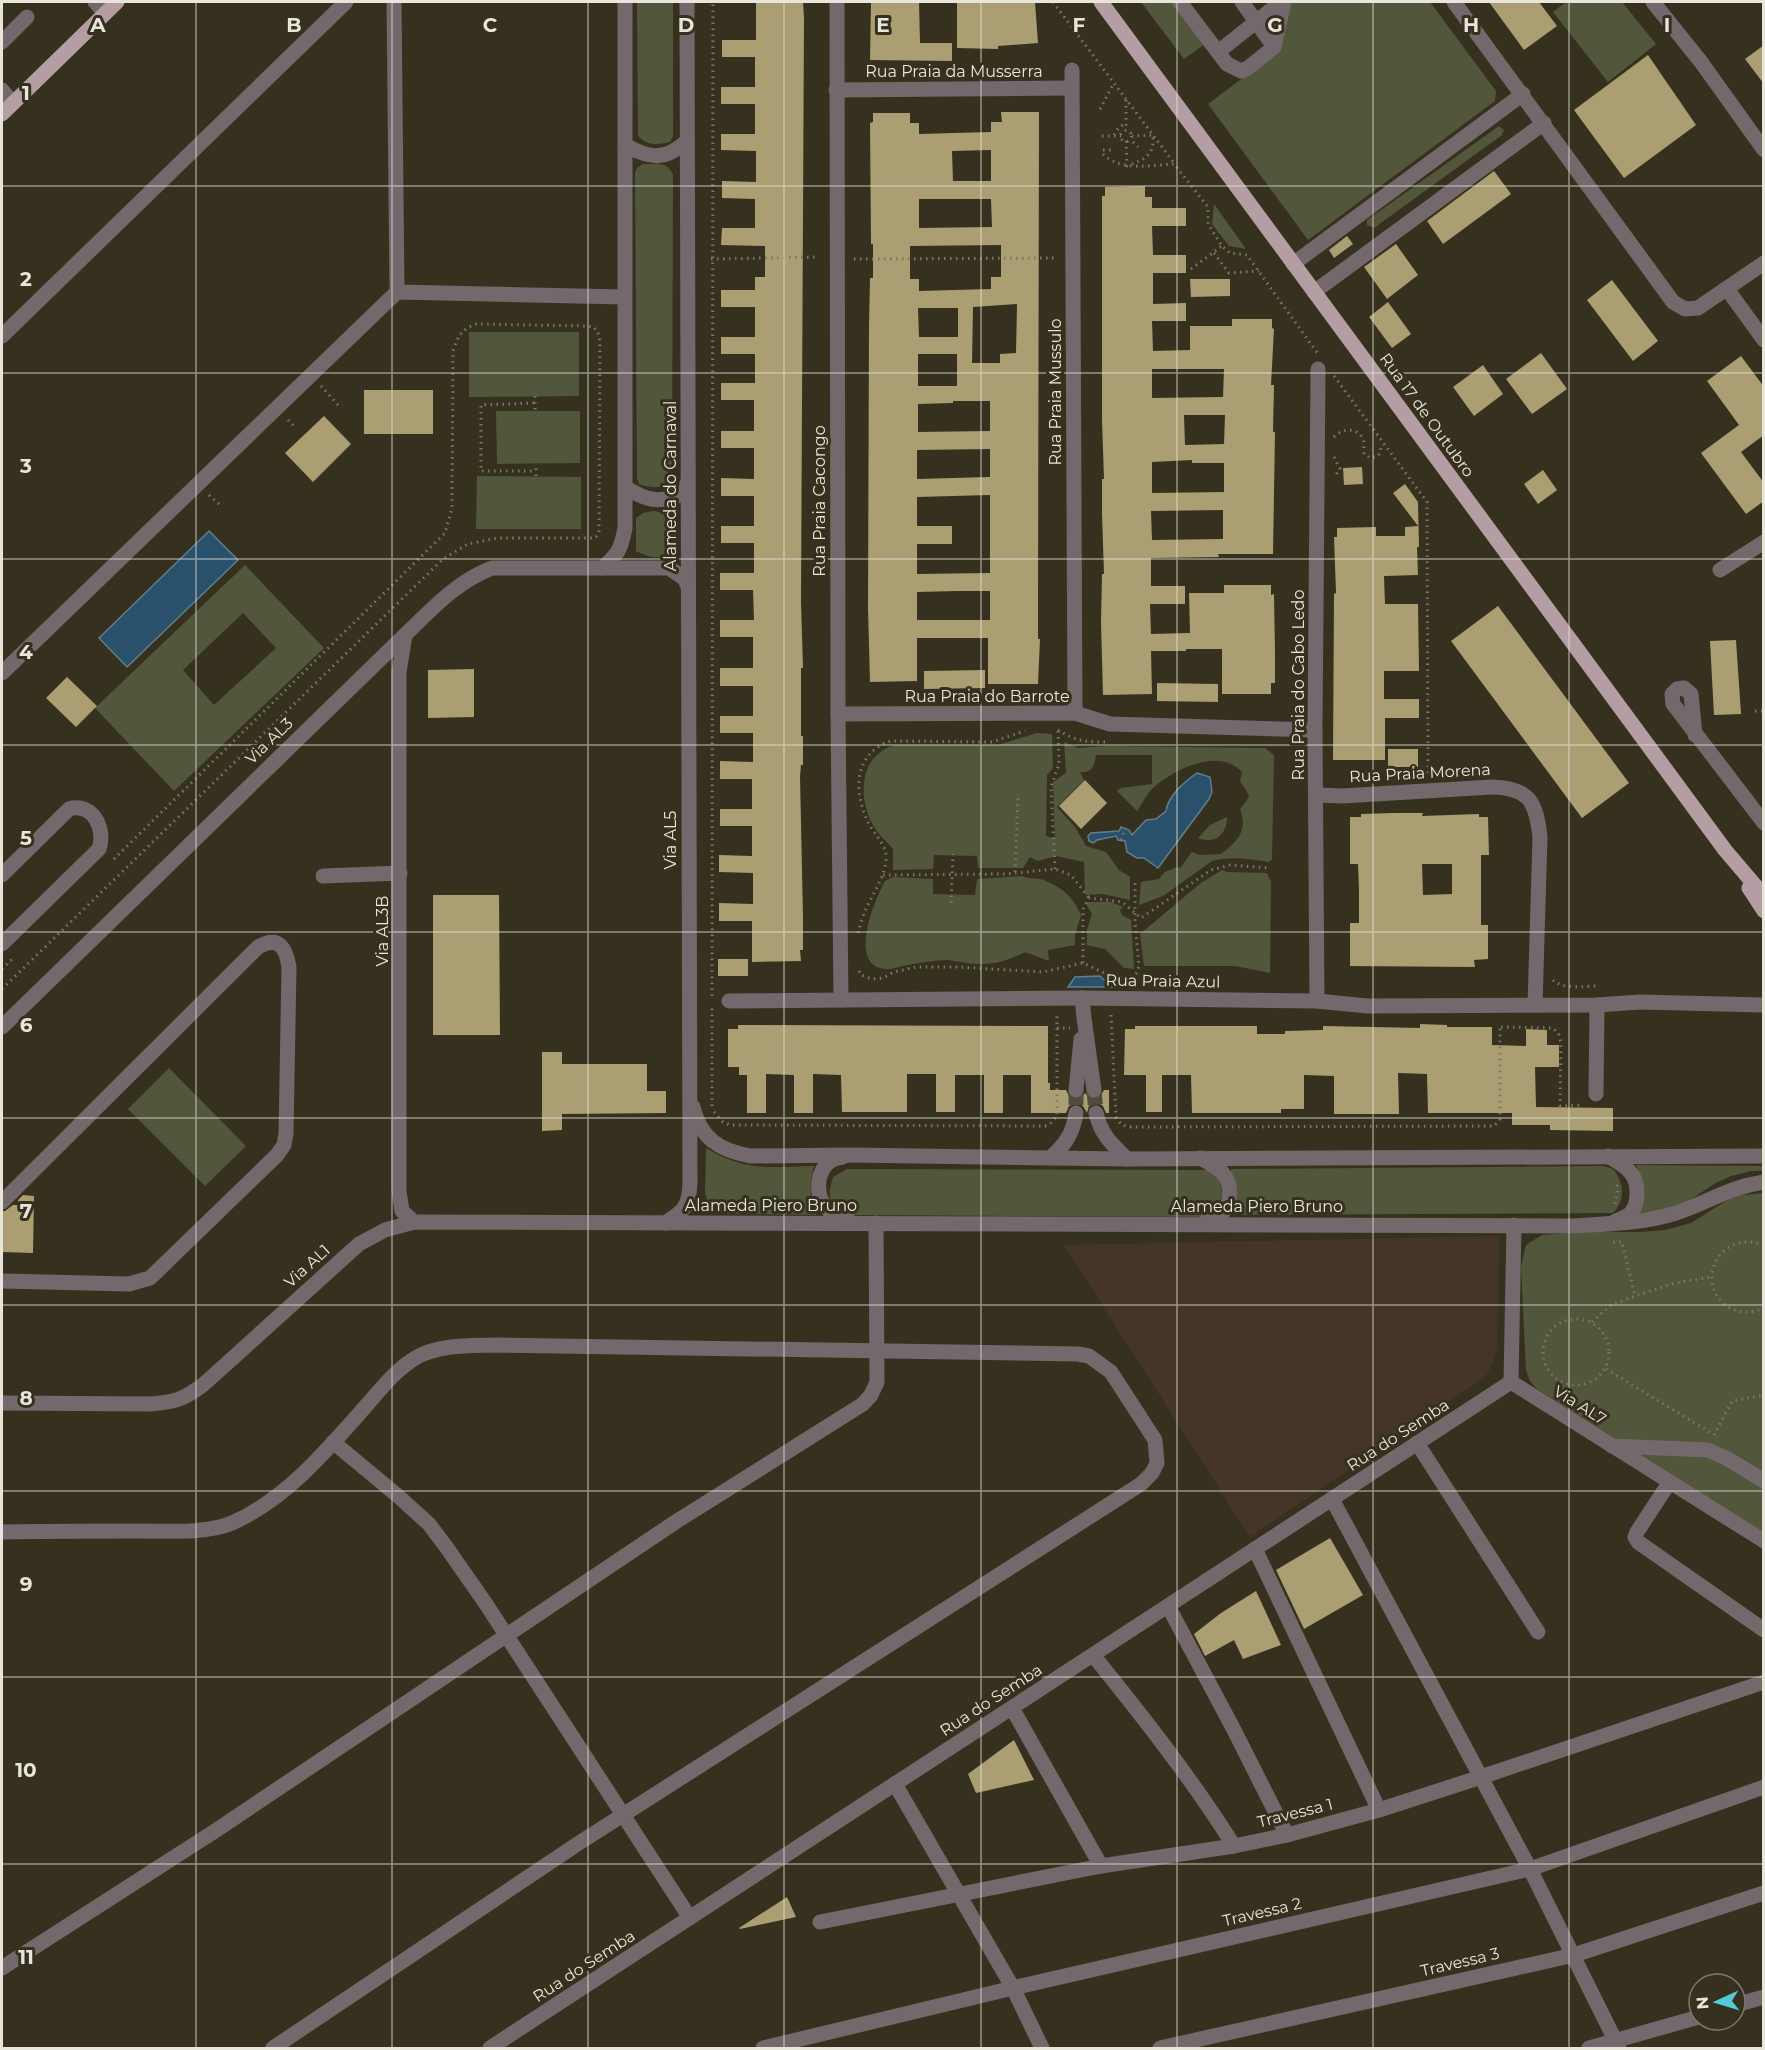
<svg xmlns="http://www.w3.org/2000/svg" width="1765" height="2050" viewBox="0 0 1765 2050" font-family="Montserrat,sans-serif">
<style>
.commercial{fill:#453529}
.green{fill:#52563a;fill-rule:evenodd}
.water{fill:#29516b;stroke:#627d8c;stroke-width:1.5}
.building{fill:#ab9e72;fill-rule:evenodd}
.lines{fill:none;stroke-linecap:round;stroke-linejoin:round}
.minor-tunnel{stroke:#514c3b;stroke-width:15;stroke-dasharray:15 8;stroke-linecap:butt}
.path{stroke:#7c7869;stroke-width:3;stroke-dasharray:1.5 4.5;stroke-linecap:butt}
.minor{stroke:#73686b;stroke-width:15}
.major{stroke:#b49ea4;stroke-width:15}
.grid{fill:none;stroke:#e8e5da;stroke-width:1.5;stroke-opacity:0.55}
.labels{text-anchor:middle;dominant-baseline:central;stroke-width:6;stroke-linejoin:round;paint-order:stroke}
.street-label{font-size:16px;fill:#e8e5da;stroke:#36311f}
.grid-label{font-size:20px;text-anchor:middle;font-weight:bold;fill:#e8e5da;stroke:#36311f;stroke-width:6;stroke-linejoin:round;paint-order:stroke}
</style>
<rect width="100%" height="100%" fill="#36311f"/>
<path class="commercial" d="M1499,1236L1497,1349L1490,1369L1484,1378L1250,1537L1064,1245Z"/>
<g class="green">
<path d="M637,2H673V136L670,142C659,145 644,146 638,135Z"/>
<path d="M1141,2H1180L1209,41L1184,59Z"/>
<path d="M1288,2H1430L1496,91L1495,101L1308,240L1208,104L1280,50Z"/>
<path d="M1566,2H1622L1656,44L1608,82L1553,12Z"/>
<path d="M1499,126L1504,130L1502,135L1374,228L1367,225V220Z"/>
<path d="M643,164C656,164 668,161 673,175L672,479L669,485C659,488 648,488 639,484L637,478L635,173L637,168Z"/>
<path d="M1214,204L1246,249L1229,246L1212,224Z"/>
<path d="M469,332H579V396L469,397Z"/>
<path d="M496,411H580V463L497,464Z"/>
<path d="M477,476L581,477V529H476Z"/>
<path d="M653,511L666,513L672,519V550L666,557C654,558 647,557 636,551V518L643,513Z"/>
<path d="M245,565L324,648L174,791L95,708ZM243,613L276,648L214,705L183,670Z"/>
<path d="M1037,733L1052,734L1053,768L1047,775L1046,836L1055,839L1053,782L1066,773L1064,742L1079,748L1106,746L1265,748L1274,755L1272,859L1269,862C1249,859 1232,856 1212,861L1163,896L1139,905L1141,882L1159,879L1165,872L1177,867L1180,868L1192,852L1200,855L1221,854C1238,841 1248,831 1240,809L1246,802L1249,795L1240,781L1242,772C1218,746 1170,771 1150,791C1145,796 1142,805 1137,811L1117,791L1121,788L1152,784V755H1096C1095,764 1092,774 1080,772L1084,780L1057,807L1075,827L1086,846L1106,852L1119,870L1130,877V900L1103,894L1085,895L1084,862L1056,856L1038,861L1030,857L1023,868H978L977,856L934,855L933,869L893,870V849C889,844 884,840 880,835C857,808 855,756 895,745H998Z"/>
<path d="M1227,817C1227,834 1215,845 1198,838L1210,825Z"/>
<path d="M1222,870L1227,872L1267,873L1271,882L1270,973L1235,966H1144L1140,934L1201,883Z"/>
<path d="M1022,876C1030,880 1039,877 1046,881C1064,889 1073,897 1081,915L1075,935V945L1048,950L1049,961L1025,952C1004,962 992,966 967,963C959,962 952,960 944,960C931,961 916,963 903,966C897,967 891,970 885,969C847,966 875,899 885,881L893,877L933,879V894L975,895L977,879Z"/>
<path d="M1085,902H1111L1123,907L1120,910L1122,915L1131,920L1134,969L1124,968L1105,949L1087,945V930L1092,914Z"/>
<path d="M169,1068L246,1146L205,1186L128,1109Z"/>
<path d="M706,1148C746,1172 769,1167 814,1166C809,1184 810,1197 816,1215L734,1214L720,1213L708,1207L705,1192Z"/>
<path d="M1636,1165L1763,1166L1764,1171H1751L1731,1176L1714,1184L1678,1208L1637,1214L1641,1177Z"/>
<path d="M1604,1166L1613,1169C1624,1183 1626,1199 1613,1213L1232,1215L1231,1169Z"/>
<path d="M847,1169L1208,1170L1220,1179L1222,1195L1218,1209L1203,1217L845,1215C828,1203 827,1197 833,1177Z"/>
<path d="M1763,1193V1532L1537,1389L1530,1381L1526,1370L1521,1267L1526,1245L1542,1235L1584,1232H1639L1666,1230L1691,1223L1734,1196Z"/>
</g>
<g class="water">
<path d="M209,531L238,560L127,667L99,638Z"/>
<path d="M1197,773L1210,777L1212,792L1209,799L1158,868L1144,858H1137L1127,852L1125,841L1118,840L1116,836L1097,840L1093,843L1089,841L1088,836L1091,833L1119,831L1121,827L1129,830L1132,835L1146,820L1156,819L1166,811C1168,796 1185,781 1197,773Z"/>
<path d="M1100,976L1112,987H1068L1075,977Z"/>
</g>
<g class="building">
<path d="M756,2H803L804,18L801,602L803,668H801V736H803V765H801L800,776L803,918V950H800L801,961L752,962V921H719V903L753,904V873L719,872V855L752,856V826H720V809H752V779H720V761L753,762V733H720V716H753V686H720V668H753V637H720V620H754L753,590H720V573H754V543H721V526H754V496H721V478L754,479V448H721V431H754V400H721V383H755V354H721V337H755V307H721V290H755V277H765V246L721,245L722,228H755V199L722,198V181L756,182V151L721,150V134H755V104H721V87H755V57H722V40H756Z"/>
<path d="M871,2H919L920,43H952V61L870,60Z"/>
<path d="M957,2H1035L1038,43L998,46V49L957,48Z"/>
<path d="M1489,2H1539L1557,26L1524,50Z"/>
<path d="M1764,45V84L1745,59Z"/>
<path d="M1648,55L1696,125L1624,178L1574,110Z"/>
<path d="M1001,112H1039L1038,599V639H1040L1038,684H988V638H917V681L870,682L868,608L869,326L870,278H873V244H871L870,123L873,122V113H910V123H919V134L991,132V122H1002ZM991,150V181H953L952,151ZM919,199H991L992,227L919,228ZM1001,245V277H991V289L919,291V279H910V246ZM1017,304L1016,353L1000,354V363H972L973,307ZM918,308H958V337H919ZM918,354H957V386H918ZM953,401H990V431L918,432V404L953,403ZM990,449V477L917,479V450ZM990,495V573L917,574V544H952V526H917V497ZM957,591H990V620H917V592Z"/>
<path d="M1494,171L1511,194L1443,244L1427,221Z"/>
<path d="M1145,186V197H1152V208H1186V226H1152L1153,255H1186V273H1153V304L1186,303V321H1152L1153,351L1190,350V326H1232V319H1272V328L1274,329L1271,385H1274L1273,432H1275L1273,554H1218L1219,557L1151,558V586H1185V604H1150L1151,634L1190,633L1189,593H1224V585H1271V595L1274,594L1275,653V683H1271V694H1222V649H1186V651H1151L1152,694L1103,695L1101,622L1102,574H1104L1102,514V479H1104L1102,420V196H1105V187ZM1152,369H1224L1223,397L1152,398ZM1184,415H1225L1224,444L1185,445ZM1192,460V463H1224V492L1152,493V462ZM1223,510V539L1152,540L1151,511Z"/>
<path d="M1347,236L1353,244L1334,258L1329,250Z"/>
<path d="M1396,244L1418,275L1387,299L1364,267Z"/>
<path d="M1190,279H1230V296L1191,297Z"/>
<path d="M1612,280L1658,341L1633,361L1587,300Z"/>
<path d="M1388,302L1411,334L1392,348L1369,317Z"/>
<path d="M1541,353L1567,389L1532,414L1506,379Z"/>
<path d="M1741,356L1764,387V435L1741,452L1764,483V501L1746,514L1701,453L1739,425L1707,381Z"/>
<path d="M1483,365L1503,394L1474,416L1453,387Z"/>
<rect x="364" y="390" width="69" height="44"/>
<path d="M324,416L351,444L313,482L285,453Z"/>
<path d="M1362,467L1363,484L1344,485L1343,468Z"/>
<path d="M1543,470L1557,490L1538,504L1524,484Z"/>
<path d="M1405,484L1418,502L1419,547H1417L1418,575L1384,576L1385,604H1418L1419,671H1384V699H1419V718H1385V760H1333L1334,594L1336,593L1334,537H1337V528L1376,527V536H1405V527L1418,526L1393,493Z"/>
<path d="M1498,606L1629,783L1582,818L1451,641Z"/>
<path d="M1736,640L1741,714L1714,715L1710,641Z"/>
<path d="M474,669V717L428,718V670Z"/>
<path d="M985,670V688L924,689V671Z"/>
<path d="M67,677L97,706L76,727L46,698Z"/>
<path d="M1157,683L1218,684V702L1157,701Z"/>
<rect x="1388" y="749" width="30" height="18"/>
<path d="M1085,780L1107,803L1081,829L1059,806Z"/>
<path d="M1394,813H1423L1422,816L1479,814V817H1488L1489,855H1481V925H1488V959L1474,960L1475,967L1350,966V923H1359V890L1358,864H1350V817H1361V814ZM1422,864H1452V894L1423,895Z"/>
<path d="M433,895H499L500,1035H433Z"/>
<rect x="718" y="959" width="30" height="17"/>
<path d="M1420,1024L1447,1025V1027H1492V1045L1526,1046V1029L1547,1030V1045H1559V1067H1535L1536,1107L1613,1108V1131L1550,1130V1125H1512V1113H1428L1427,1074L1398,1073L1399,1114H1334V1076L1304,1075V1109H1281V1113H1192L1191,1075H1162V1112H1146V1075H1124L1125,1029H1135V1026H1257V1034H1285V1031L1323,1030V1026L1420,1028Z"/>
<path d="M738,1025L1048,1026V1083H1050V1090H1066L1070,1098L1076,1100L1081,1099L1085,1093L1090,1099L1096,1100L1100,1097L1104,1090H1109V1113H1106L1103,1106L1098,1103L1089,1106L1087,1113L1083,1106L1077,1103L1069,1106L1066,1113H1031V1075H1003V1113H984V1075H955V1112H936V1074H907V1112H842L841,1075L813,1074V1113H794V1075L766,1074V1113H747V1075H739V1067H728V1029H738Z"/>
<path d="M542,1052H562V1064H647V1091H666V1113L562,1114V1130L542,1131Z"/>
<path d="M23,1195L34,1196L33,1253L2,1252V1211H5L13,1205H18V1200Z"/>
<path d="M1330,1538L1363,1595L1304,1629L1276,1570Z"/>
<path d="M1256,1591L1281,1645L1243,1659L1234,1640L1205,1656L1194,1634L1221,1613Z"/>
<path d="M1014,1740L1034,1780L976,1793L968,1774Z"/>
<path d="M787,1897L796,1917L740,1929L739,1928Z"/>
</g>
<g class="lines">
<g class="minor-tunnel">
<path d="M1076,1090V1113"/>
<path d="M1094,1090L1096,1113"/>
</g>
<g class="path">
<path d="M1053,2L1174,163"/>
<path d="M1126,100V129"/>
<path d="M1100,109L1114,83"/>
<circle cx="1126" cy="136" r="5.5"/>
<path d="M1114,135L1119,127L1125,124"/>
<path d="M1102,136H1121"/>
<path d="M1126,141L1127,166C1144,160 1155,155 1153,135L1132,136"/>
<path d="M1133,142L1138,147"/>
<path d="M1103,150H1111"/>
<path d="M1103,154C1121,172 1151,165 1174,164L1208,207V224L1222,246L1230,253L1247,255L1318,354"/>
<path d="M1214,253L1229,273L1259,271"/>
<path d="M711,259L819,257"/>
<path d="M854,259L1056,258"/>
<path d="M1191,269L1222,246"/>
<path d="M1334,376L1427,502L1428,774"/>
<path d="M321,386L338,405"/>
<path d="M535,396V411"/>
<path d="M534,403L481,405V471H536"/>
<path d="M288,420L296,428"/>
<path d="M1334,437C1342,428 1357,427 1363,439C1365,444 1363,449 1364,454L1370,458L1378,456L1381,451L1380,444"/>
<path d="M1334,457L1340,469L1335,476"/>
<path d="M536,476V464"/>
<path d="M209,495L219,504"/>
<path d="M1755,711H1764"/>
<path d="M1058,730C1077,742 1087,742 1109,742"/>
<path d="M1121,840L1125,829"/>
<path d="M1055,869L1051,787L1059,764L1058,730"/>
<path d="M1015,872L1018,798"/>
<path d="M883,875L1006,874L1055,869L1071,875L1089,898"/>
<path d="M951,903L953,854"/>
<path d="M858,933C860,926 862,918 865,911C872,895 884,879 886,860C888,845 873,834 867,820C853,789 855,752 891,741L992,742L1025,731"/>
<path d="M1083,963V909L1089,898L1122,902L1141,918L1211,870L1230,865L1269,868"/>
<path d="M2,969L12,959"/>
<path d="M859,971L861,975L872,979L883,978L894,972L916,967H956L1043,972L1083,963L1121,981"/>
<path d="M1553,980C1563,990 1585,986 1598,986"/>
<path d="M1127,981L1135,977L1139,966L1135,923V879"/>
<path d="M2,989L443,559L468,544L497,538H595L599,533L600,342L599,335L594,327L586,326L476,324C461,330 458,336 453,351L452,508L445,533L113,860"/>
<path d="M712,996L713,2"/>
<path d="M1111,1015L1116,1117C1120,1124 1123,1126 1131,1127L1494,1126L1500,1119V1027"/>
<path d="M1501,1027L1553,1028L1559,1035L1561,1043L1560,1106L1583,1105"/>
<path d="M1057,1028H1070"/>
<path d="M712,1106V1005"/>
<path d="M714,1112L723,1122L730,1125L1045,1126L1050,1124L1057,1116V1013"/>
<path d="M1615,1204L1618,1190L1616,1181"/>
<path d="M1613,1242H1622L1635,1296"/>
<path d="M1764,1245C1715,1228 1693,1290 1732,1309C1742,1313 1753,1313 1764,1308"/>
<circle cx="1576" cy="1352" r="33"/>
<path d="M1592,1322L1611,1305L1635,1296L1675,1283L1711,1277"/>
<path d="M1606,1369L1713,1434"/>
<path d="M1714,1435L1732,1401L1764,1395"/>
</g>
<g class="minor">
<path d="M95,2L105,13"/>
<path d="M394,2L397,292"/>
<path d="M837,2L838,714L841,1000"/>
<path d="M1180,2L1227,64L1241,71L1248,68L1274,47L1284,2"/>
<path d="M1242,2L1274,47"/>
<path d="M1454,2L1673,302L1685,309L1698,308L1764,263"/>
<path d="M1653,2L1701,62L1764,150"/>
<path d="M2,42L27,17"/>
<path d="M1218,52L1281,2"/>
<path d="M1072,70L1075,713"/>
<path d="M2,90L13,103"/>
<path d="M836,90L1072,88"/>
<path d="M625,145C650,159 665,161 687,141"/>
<path d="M1293,264L1523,94"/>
<path d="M1727,289L1764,340"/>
<path d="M1314,292L1544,123"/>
<path d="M2,336L346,2"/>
<path d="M625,487C646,501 663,505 686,491L687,483"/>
<path d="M602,568C618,555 621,549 625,528V2"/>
<path d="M1720,570L1764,542"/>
<path d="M405,635L399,672V1191L402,1211L414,1222"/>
<path d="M2,673L397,292L624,297"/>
<path d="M838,714L1075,713L1110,724L1315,730"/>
<path d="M1695,735L1691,694L1684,688L1677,689L1672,694L1673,704L1764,823"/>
<path d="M1317,795L1342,796L1492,787C1530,788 1536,802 1540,837L1535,1005"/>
<path d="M2,875L69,809C93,802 106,829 99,849L2,944"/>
<path d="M323,876L400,873"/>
<path d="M1082,998L1084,1018L1094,1090"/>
<path d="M729,1001L1082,998L1317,1001L1367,1006L1597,1005L1640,1002L1764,1005"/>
<path d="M1317,1001L1315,730L1318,369"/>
<path d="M2,1027L405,635C432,609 456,582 492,568H669L685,579L688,587"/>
<path d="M1076,1090L1081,1039"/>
<path d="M1596,1094L1597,1005"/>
<path d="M693,1107C701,1139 719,1150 750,1156L849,1155L1127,1159L1764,1156"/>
<path d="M1096,1113C1101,1135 1112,1144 1127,1159"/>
<path d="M1608,1156C1616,1161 1625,1165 1631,1173C1639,1183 1639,1203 1631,1213C1626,1217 1620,1219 1614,1222"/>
<path d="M843,1157C839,1158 833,1159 829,1162C817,1172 815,1193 825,1206C830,1214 841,1218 850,1221"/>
<path d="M1050,1158C1065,1145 1073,1134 1076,1113"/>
<path d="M1201,1158C1208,1163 1216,1167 1222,1172C1233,1184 1232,1206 1219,1216C1215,1219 1210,1220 1206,1221"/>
<path d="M2,1202L258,947C279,935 286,948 289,967L286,1133L284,1145L277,1155L150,1278L129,1284L2,1281"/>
<path d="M665,1223C684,1211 689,1207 690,1183L687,2"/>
<path d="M1511,1382L1764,1541"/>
<path d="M1511,1382L1514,1225"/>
<path d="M2,1403L150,1404C175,1402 183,1400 204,1384L359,1244L385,1230L414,1222L1569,1226C1605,1224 1641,1224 1676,1213C1707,1203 1729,1187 1764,1182"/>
<path d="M333,1442L398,1496L429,1524L447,1548L486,1604L690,1918"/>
<path d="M1417,1443L1538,1632"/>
<path d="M1612,1446L1708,1450L1728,1459L1764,1481"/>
<path d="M1669,1483L1637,1532L1635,1537L1638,1542L1764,1630"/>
<path d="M1332,1499L1530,1869L1619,2048"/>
<path d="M2,1532C47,1531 92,1531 138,1531C166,1531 206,1534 232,1523C286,1499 327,1450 365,1407C381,1389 396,1369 417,1357C441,1344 471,1346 497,1345L1078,1354L1089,1356L1111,1372L1155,1440L1157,1463L1152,1473L1141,1484L579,1843L273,2048"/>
<path d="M1255,1549L1379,1810"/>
<path d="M1168,1606L1234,1730L1287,1835"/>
<path d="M1093,1655C1143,1717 1192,1779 1234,1846"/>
<path d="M1012,1708L1101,1866"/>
<path d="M895,1784L1013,1988L1042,2048"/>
<path d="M820,1922L1101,1866L1234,1846L1287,1835L1379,1810L1481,1777L1764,1682"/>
<path d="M2,1968L215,1831L677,1521L863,1404L871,1395L877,1382L876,1223"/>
<path d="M1735,2005L1764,1997"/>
<path d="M490,2048L1511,1382"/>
<path d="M763,2048L1013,1988L1530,1869L1764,1787"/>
<path d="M1160,2048L1574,1955L1764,1893"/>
<path d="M1589,2048L1699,2017"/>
</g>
<g class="major">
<path d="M1101,2L1725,850L1764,896"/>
<path d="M2,114L117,2"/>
<path d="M1749,888L1764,911"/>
</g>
</g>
<path class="grid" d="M196,2V2048M392,2V2048M588,2V2048M784,2V2048M981,2V2048M1177,2V2048M1373,2V2048M1569,2V2048M2,186H1764M2,373H1764M2,559H1764M2,745H1764M2,932H1764M2,1118H1764M2,1305H1764M2,1491H1764M2,1677H1764M2,1864H1764"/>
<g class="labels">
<g class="street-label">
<text x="954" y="71">Rua Praia da Musserra</text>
<text transform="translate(1055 392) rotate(-90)">Rua Praia Mussulo</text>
<text transform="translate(1427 415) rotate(54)">Rua 17 de Outubro</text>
<text transform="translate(670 486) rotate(-90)">Alameda do Carnaval</text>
<text transform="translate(819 501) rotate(-90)">Rua Praia Cacongo</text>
<text transform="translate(1298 685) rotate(-90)">Rua Praia do Cabo Ledo</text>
<text x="987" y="696">Rua Praia do Barrote</text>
<text transform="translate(269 741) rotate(-44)">Via AL3</text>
<text transform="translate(1420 773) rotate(-3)">Rua Praia Morena</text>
<text transform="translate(670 840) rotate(-90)">Via AL5</text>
<text transform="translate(382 931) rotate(-90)">Via AL3B</text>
<text transform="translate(1163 981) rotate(1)">Rua Praia Azul</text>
<text x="771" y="1205">Alameda Piero Bruno</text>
<text x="1257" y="1206">Alameda Piero Bruno</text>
<text transform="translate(307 1266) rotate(-42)">Via AL1</text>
<text transform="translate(1580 1405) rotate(32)">Via AL7</text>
<text transform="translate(1398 1435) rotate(-33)">Rua do Semba</text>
<text transform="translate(991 1700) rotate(-33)">Rua do Semba</text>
<text transform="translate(1295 1813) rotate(-14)">Travessa 1</text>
<text transform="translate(1262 1912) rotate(-13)">Travessa 2</text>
<text transform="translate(1460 1962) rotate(-13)">Travessa 3</text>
<text transform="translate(584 1966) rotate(-33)">Rua do Semba</text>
</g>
</g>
<g class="grid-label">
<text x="98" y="32">A</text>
<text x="294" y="32">B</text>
<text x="490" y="32">C</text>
<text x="686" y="32">D</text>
<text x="883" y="32">E</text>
<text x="1079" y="32">F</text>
<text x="1275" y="32">G</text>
<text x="1471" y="32">H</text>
<text x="1667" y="32">I</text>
<text x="26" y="100">1</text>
<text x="26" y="286">2</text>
<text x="26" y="473">3</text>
<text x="26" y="659">4</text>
<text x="26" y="845">5</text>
<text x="26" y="1032">6</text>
<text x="26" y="1218">7</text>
<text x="26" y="1405">8</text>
<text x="26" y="1591">9</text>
<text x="26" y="1777">10</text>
<text x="26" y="1964">11</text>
</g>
<rect width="1765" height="2050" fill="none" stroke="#e8e5da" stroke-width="6"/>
<g transform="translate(1717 2002) rotate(266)"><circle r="28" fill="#36311f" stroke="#7d796a" stroke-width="1.5"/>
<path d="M0-4.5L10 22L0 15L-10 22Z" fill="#52cbd7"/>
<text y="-9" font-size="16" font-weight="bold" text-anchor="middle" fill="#e8e5da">N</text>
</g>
</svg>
